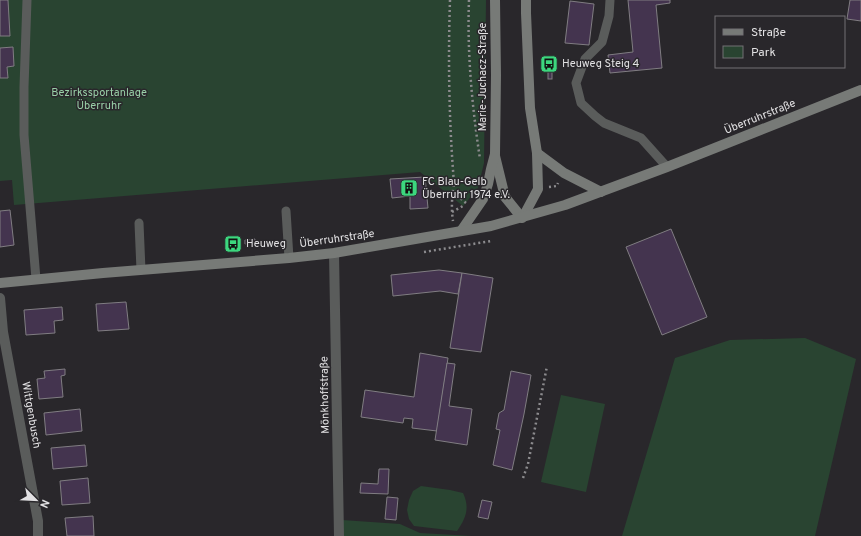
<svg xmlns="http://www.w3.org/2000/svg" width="861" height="536" viewBox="0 0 861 536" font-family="Overpass,sans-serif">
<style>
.green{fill:#294431}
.building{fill:#44344f;stroke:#807d82}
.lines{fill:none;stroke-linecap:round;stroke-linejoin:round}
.path{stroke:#8c8b8e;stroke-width:2.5;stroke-dasharray:2 3;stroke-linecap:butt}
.service{stroke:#5a5c5b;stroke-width:9}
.minor{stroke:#5a5c5b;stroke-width:10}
.secondary{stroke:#777a77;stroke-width:10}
.labels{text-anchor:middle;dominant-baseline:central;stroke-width:3;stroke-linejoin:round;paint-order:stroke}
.poi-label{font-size:11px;fill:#e2e1e3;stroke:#29272b;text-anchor:start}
.street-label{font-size:11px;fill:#e2e1e3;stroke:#29272b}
.park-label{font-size:11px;fill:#99d0a8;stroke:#29272b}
</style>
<rect width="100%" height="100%" fill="#29272b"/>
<g class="green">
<path d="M0,0H486L484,163L478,188L463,206L420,172L14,205L12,180L0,181Z"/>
<path d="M805,338L856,359L815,536H622L675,358L730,340Z"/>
<path d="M561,395L605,404L586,492L541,482Z"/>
<path d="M421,486L450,490L463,493C470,508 466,518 457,531L414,526L409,519L407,510L409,500L413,491Z"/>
<path d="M342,520L400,524L420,533L472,536H342Z"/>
</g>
<g class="building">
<path d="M0,0H8L10,36H0Z"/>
<path d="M628,0H670V3L656,5L662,68L610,73L608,55L633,52Z"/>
<path d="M850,0H861V21L847,19Z"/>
<path d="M570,1L594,4L589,45L565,43Z"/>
<path d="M13,47L14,66L7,67L8,78H0V48Z"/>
<rect x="548" y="69" width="4" height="10"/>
<path d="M425,177L428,208L410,209V196L392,198L390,179Z"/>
<path d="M10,210L14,245L0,247V211Z"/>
<path d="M671,229L707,317L662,335L626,247Z"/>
<path d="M255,239V243L245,244V240Z"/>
<path d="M439,270L462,273L458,294L440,291L393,296L391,275Z"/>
<path d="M462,273L493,278L481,352L450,348Z"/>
<path d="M126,302L129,329L98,331L96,304Z"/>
<path d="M62,307L63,320L54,321L55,333L26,335L24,310Z"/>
<path d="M420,353L448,358L437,431L412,428L413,419L404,418L403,423L361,417L365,390L414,397Z"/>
<path d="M447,363L455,364L449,406L472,409L467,445L435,440Z"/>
<path d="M65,369V375L61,376L63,397L39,399L37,379L45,378L44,371Z"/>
<path d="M511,371L531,375L524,414L512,470L493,465L500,430L496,429L499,413L504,410Z"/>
<path d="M80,409L82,431L46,435L44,413Z"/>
<path d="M85,445L87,466L53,469L51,448Z"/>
<path d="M379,469H389L388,494L360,493L361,483L378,484Z"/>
<path d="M88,478L90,503L62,505L60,481Z"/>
<path d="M387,497L398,498L396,520L385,519Z"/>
<path d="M482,500L492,502L488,519L478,517Z"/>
<path d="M93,516L94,536H67L65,518Z"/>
</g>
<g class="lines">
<g class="path">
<path d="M450,0C448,61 449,122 454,183C452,196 451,208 453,221"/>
<path d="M469,0C467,53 472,106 480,159"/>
<path d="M549,187L557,186L558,183"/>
<path d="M453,192L466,203"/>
<path d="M452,212L463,206"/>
<path d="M424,252L491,241V239"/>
<path d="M523,478L528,464L547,366"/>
</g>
<g class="service">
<path d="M27,0L24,87V135L36,279"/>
<path d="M610,0L609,16L602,42L585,59L576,83L581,103L595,116L604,123L641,138L667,167"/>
<path d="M286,211L289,258"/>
<path d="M139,223L141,270"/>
</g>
<g class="minor">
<path d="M334,253L339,536"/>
<path d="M0,298L3,332L38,521V536"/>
</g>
<g class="secondary">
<path d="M537,153L564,173L601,192"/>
<path d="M495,156L505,197L522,218"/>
<path d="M523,217L538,189L537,153L530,108L526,13V0"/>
<path d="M461,231L483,199L488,184L491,169L495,154L496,75L495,0"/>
<path d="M0,283L103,273L289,258L334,253L491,226L565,205L667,167L861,90"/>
</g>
</g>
<defs>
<symbol id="bus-square" viewBox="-11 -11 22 22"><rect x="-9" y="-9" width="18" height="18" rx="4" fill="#3cd77e" stroke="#29272b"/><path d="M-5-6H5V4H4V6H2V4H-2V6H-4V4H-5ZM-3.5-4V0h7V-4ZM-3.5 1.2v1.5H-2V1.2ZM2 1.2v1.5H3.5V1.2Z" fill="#111"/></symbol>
<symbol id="building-square" viewBox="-11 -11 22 22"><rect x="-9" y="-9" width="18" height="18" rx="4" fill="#3cd77e" stroke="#29272b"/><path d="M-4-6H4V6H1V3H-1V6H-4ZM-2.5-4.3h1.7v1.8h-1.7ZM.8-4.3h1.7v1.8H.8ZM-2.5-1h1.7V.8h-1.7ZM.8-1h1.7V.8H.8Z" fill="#111"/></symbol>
</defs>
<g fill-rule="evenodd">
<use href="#bus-square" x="539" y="54" width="20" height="20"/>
<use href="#building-square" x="399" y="178" width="20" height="20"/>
<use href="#bus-square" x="223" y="234" width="20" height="20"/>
</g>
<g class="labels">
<g class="poi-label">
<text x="562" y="64">Heuweg Steig 4</text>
<text x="422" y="182">FC Blau-Gelb<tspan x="422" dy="13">Überruhr 1974 e.V.</tspan></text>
<text x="246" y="244">Heuweg</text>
</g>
<g class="street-label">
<text transform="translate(483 77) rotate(-90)">Marie-Juchacz-Straße</text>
<text transform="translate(760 117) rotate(-22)">Überruhrstraße</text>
<text transform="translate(337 239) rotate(-8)">Überruhrstraße</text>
<text transform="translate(325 395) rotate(-91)">Mönkhoffstraße</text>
<text transform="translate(31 415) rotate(80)">Wittgenbusch</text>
</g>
<g class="park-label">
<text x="99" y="93">Bezirkssportanlage<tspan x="99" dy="13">Überruhr</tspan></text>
</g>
</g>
<rect x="715" y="16" width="130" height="52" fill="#29272b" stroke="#737175"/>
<rect x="723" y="29" width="20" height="6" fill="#777a77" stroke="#737175"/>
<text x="751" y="36" font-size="12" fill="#e2e1e3">Straße</text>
<rect x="723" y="46" width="20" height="12" fill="#294431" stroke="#737175"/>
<text x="751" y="56" font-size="12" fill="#e2e1e3">Park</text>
<g transform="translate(36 500) rotate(114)" stroke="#29272b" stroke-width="3" paint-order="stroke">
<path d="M0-3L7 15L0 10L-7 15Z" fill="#e2e1e3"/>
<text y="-6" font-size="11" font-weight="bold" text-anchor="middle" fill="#e2e1e3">N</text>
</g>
</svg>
